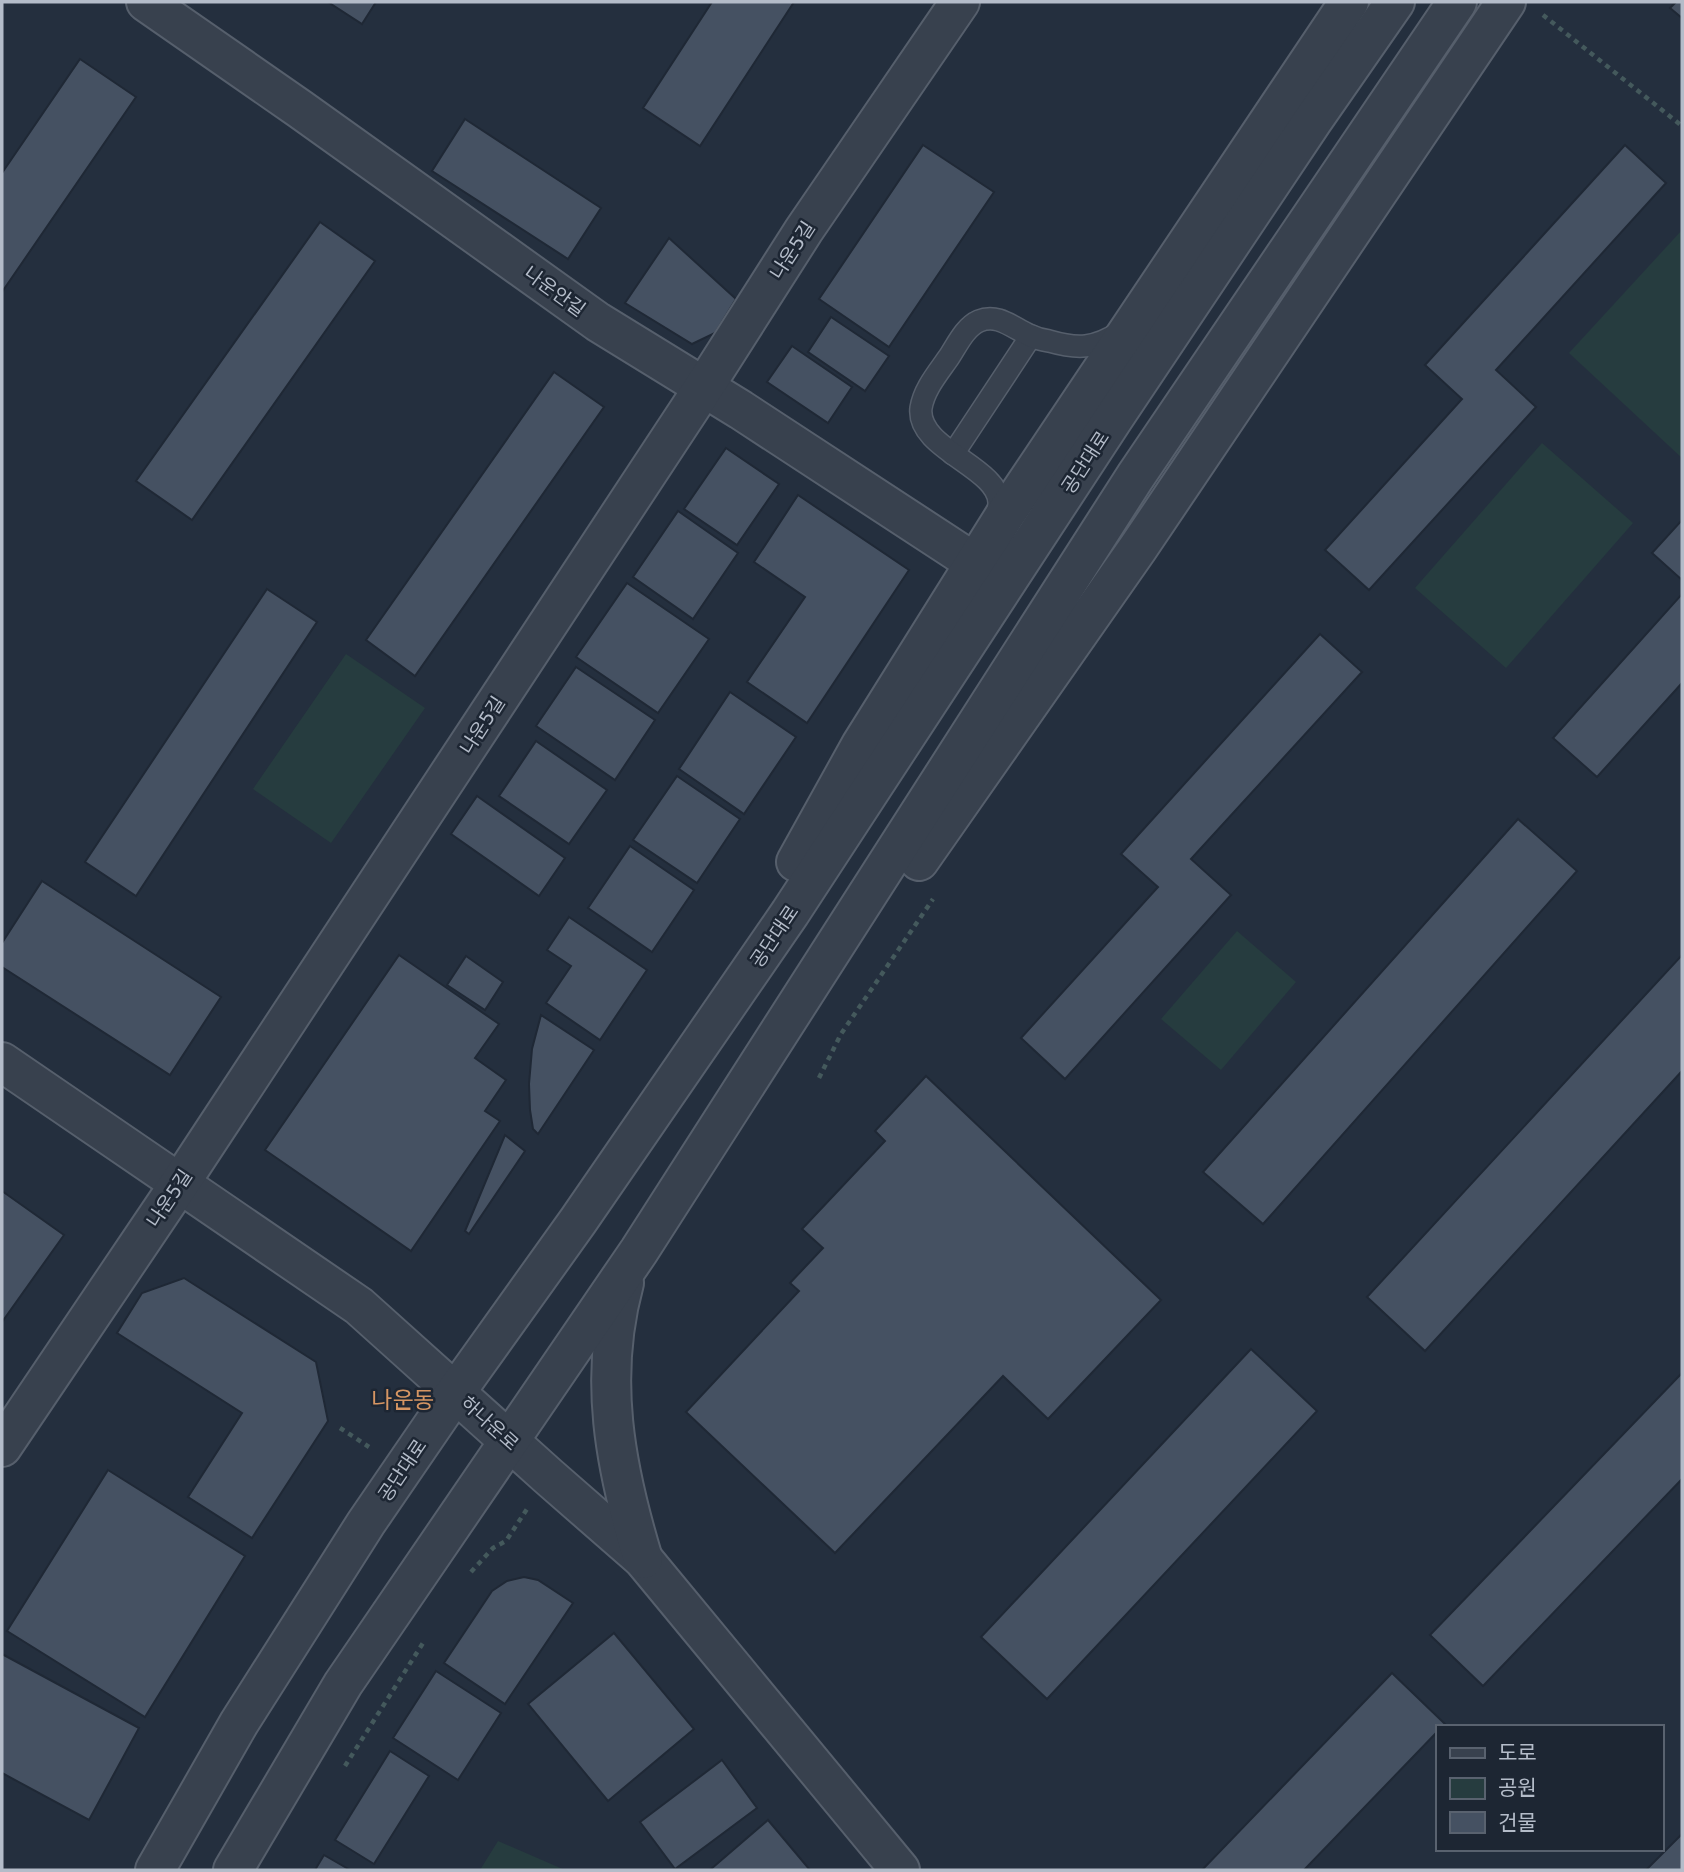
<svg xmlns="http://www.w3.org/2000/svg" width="1684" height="1872" viewBox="0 0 1684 1872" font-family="'DejaVu Sans','Noto Sans KR',sans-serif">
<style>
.green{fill:#263c3f}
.building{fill:#455162;stroke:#1f2835;stroke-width:2}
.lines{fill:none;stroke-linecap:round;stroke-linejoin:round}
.service-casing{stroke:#565f6c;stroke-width:24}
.minor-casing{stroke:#565f6c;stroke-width:42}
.tertiary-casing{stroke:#565f6c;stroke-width:42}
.path{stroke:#44595c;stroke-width:4.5;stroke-dasharray:5 5;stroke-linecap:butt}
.service{stroke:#38414e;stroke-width:21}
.minor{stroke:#38414e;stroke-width:38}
.tertiary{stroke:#38414e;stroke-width:38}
.labels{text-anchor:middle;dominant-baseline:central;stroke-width:5;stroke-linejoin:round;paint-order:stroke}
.street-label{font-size:19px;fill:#b4bcc9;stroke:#1d2633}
.quarter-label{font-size:23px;fill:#d59563;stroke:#1d2633}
</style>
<rect width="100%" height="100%" fill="#242f3e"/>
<g class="green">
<path d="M1682,230V458L1569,353Z"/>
<path d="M1542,443L1633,523L1506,668L1415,588Z"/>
<path d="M346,654L425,708L331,843L253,789Z"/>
<path d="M1237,931L1296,982L1221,1070L1161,1019Z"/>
<path d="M498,1841L565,1870H480Z"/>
</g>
<g class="building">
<path d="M328,2H376L362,24Z"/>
<path d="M712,2H794L700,146L643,108Z"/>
<path d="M1676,2H1682V18L1670,8Z"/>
<path d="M80,59L136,97L2,292V173Z"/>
<path d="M465,119L601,208L568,259L432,171Z"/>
<path d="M923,145L994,192L889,347L819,299Z"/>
<path d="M1625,145L1666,183L1496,370L1536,407L1369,590L1325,550L1462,399L1425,365Z"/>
<path d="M320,222L375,261L192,520L136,481Z"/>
<path d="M669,238L736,299L715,333L692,344L625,303Z"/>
<path d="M831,317L889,356L865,391L808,352Z"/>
<path d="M792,346L852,387L828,423L767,382Z"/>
<path d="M554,372L604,407L415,676L366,640Z"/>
<path d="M726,448L779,484L737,545L684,509Z"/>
<path d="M798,495L909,570L807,723L747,682L805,597L754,562Z"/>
<path d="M678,511L738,553L693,619L633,577Z"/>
<path d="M1682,520V580L1652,553Z"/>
<path d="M627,583L709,639L658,713L576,657Z"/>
<path d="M267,589L317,622L136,896L85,862Z"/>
<path d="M1682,594V683L1597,777L1553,738Z"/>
<path d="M1320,634L1362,672L1191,859L1231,895L1065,1079L1021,1038L1158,887L1121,854Z"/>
<path d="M576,667L655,720L615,780L536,726Z"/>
<path d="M730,692L796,737L744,814L679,769Z"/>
<path d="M536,741L607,790L569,844L499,796Z"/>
<path d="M677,776L740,819L697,883L633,840Z"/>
<path d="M477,796L565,858L539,896L451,834Z"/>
<path d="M1518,819L1577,871L1263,1224L1203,1172Z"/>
<path d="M630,846L694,890L652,952L588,908Z"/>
<path d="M42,881L221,997L170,1075L2,967V943Z"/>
<path d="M569,917L647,970L600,1040L546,1003L571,966L547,950Z"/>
<path d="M399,955L499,1024L475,1058L506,1080L485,1111L500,1121L411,1251L265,1150Z"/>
<path d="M1682,955V1071L1425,1351L1367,1297Z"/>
<path d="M466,956L503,982L485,1010L447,985Z"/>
<path d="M541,1015L594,1050L538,1134L533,1129L530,1110L529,1084L532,1049Z"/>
<path d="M926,1076L1161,1300L1048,1419L1003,1376L835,1553L686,1412L799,1291L790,1283L823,1248L802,1229L885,1141L875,1131Z"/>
<path d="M505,1135L525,1151L469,1234L465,1231Z"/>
<path d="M2,1191L64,1235L2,1322Z"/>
<path d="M184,1278L316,1362L328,1421L252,1538L188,1497L242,1413L117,1333L142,1293Z"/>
<path d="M1251,1349L1317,1411L1047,1699L981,1637Z"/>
<path d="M1682,1373V1479L1483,1686L1430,1635Z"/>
<path d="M108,1470L245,1556L145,1717L7,1631Z"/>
<path d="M524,1577L538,1580L573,1603L505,1704L444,1663L492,1591L507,1581Z"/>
<path d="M614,1633L694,1729L608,1801L528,1704Z"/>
<path d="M2,1654L139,1728L89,1820L2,1773Z"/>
<path d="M436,1671L501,1713L458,1780L393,1738Z"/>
<path d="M1392,1673L1445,1724L1442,1727H1437V1732L1304,1870H1202Z"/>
<path d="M390,1751L429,1776L374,1864L335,1840Z"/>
<path d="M722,1760L757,1808L675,1869L640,1822Z"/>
<path d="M768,1820L810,1870H712L711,1869Z"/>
<path d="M1682,1834V1870H1646Z"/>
<path d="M324,1855L350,1870H315Z"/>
</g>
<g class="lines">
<defs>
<g id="service">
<path d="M953,454L1031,336"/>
<path d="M995,519C997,514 999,508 999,503C999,467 916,449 921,408C924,389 938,373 949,357C957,345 965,327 979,321C998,313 1013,328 1029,335C1035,338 1042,340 1049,341C1077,349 1095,349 1120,332"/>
</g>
<g id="minor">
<path d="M146,2L300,109L598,322L741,410L975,563"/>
<path d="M2,1062L359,1306L548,1476L643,1559L900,1870"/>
<path d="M2,1447L180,1183L704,387L804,230L960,2"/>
</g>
<g id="tertiary">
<path d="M919,861L1138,548L1506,2"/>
<path d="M796,862L861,745L1005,515L1349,2"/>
<path d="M624,1283C598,1378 615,1467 643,1559"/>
<path d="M155,1870L239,1723L366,1523L455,1393L578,1221L790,913L1113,419L1313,120L1395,2"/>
<path d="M233,1870L343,1684L639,1251L1135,477L1457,2"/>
</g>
</defs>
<use href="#service" class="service-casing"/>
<use href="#minor" class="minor-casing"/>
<use href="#tertiary" class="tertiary-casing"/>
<g class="path">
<path d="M1543,15L1682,126"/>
<path d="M819,1078L841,1034L933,899"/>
<path d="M340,1428L369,1447"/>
<path d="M471,1572L493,1548L506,1541L527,1509"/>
<path d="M345,1766L423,1643"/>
</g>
<use href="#service" class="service"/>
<use href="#minor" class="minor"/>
<use href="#tertiary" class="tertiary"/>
</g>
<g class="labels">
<g class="street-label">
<text transform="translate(792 250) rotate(-57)">나운5길</text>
<text transform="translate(555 291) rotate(36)">나운안길</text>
<text transform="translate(1085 462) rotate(-57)">공단대로</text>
<text transform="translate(482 725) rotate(-57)">나운5길</text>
<text transform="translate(774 936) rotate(-56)">공단대로</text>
<text transform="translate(169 1198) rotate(-56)">나운5길</text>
<text transform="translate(490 1423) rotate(42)">하나운로</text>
<text transform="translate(402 1470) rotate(-56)">공단대로</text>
</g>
<g class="quarter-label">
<text x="403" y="1400">나운동</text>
</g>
</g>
<rect width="1684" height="1872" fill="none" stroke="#b4bcc9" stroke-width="7"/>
<rect x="1436" y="1725" width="228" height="126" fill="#1d2633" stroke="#59626f" stroke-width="2"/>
<rect x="1450" y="1748" width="35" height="10" fill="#38414e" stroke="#59626f" stroke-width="2"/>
<text x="1498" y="1760" font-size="21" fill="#b4bcc9">도로</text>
<rect x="1450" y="1778" width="35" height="21" fill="#263c3f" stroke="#59626f" stroke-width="2"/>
<text x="1498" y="1795" font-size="21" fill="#b4bcc9">공원</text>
<rect x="1450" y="1812" width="35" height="21" fill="#455162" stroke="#59626f" stroke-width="2"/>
<text x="1498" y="1830" font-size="21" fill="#b4bcc9">건물</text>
</svg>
